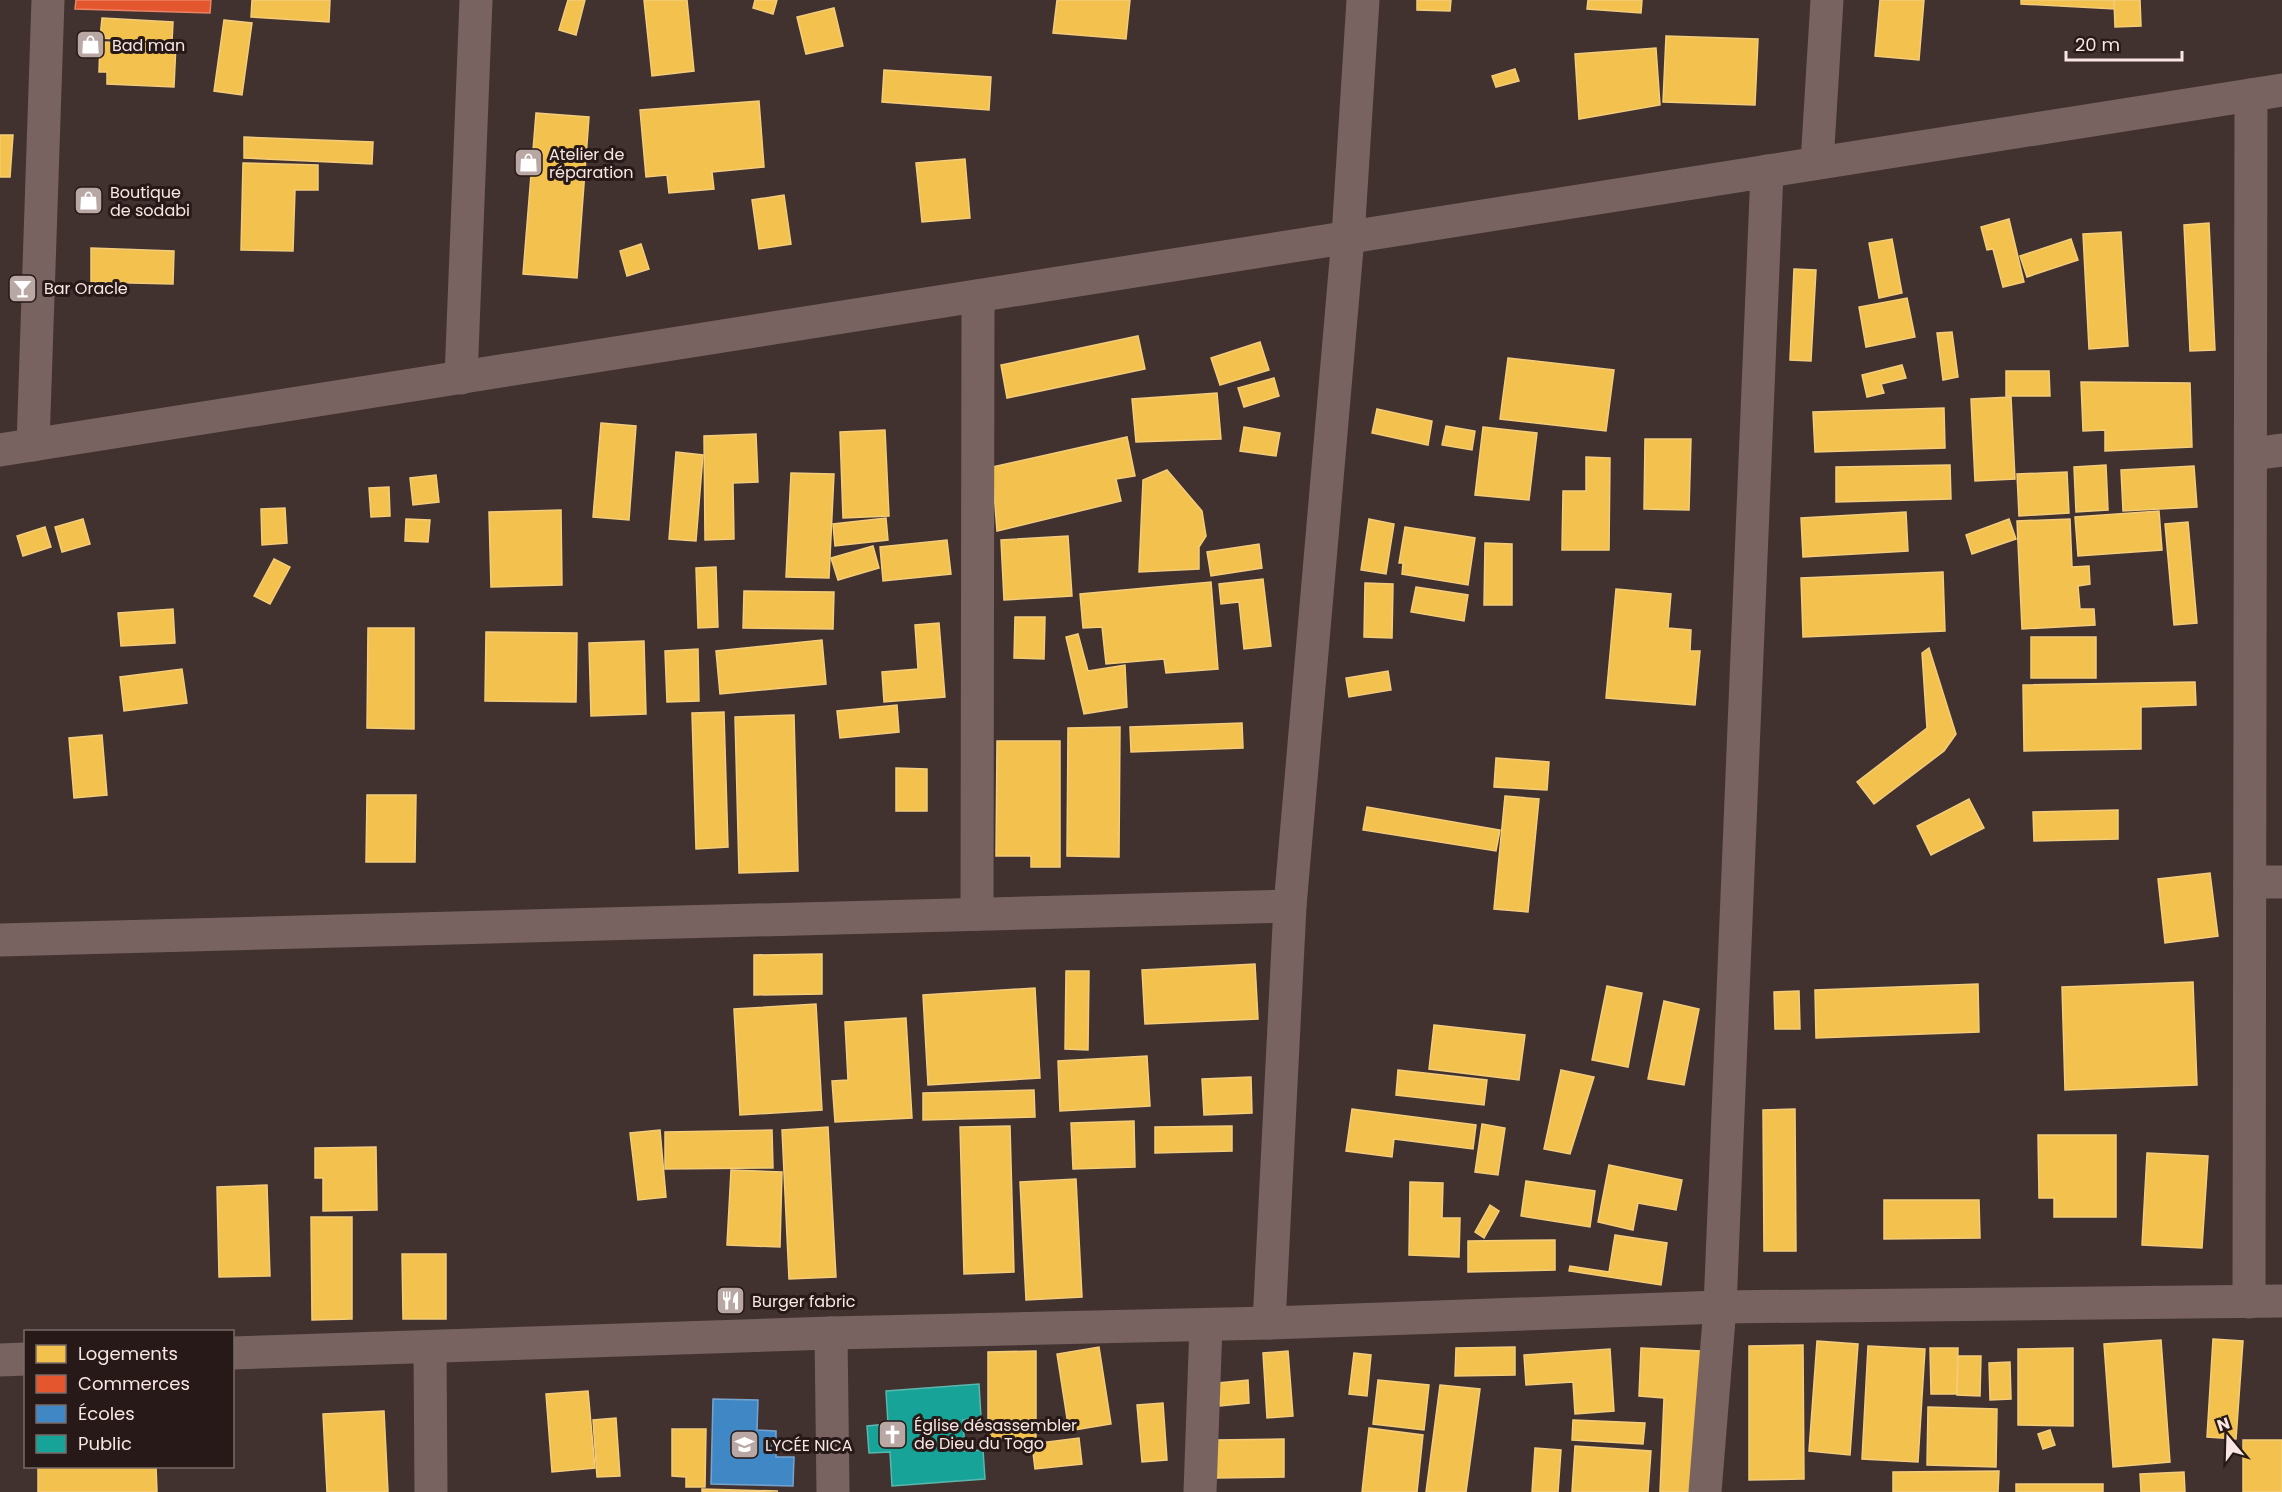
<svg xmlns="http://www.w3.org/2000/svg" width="2282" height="1492" viewBox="0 0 2282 1492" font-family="Poppins,sans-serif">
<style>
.homes{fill:#f2c14e;stroke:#f4cc7a;stroke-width:1.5}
.shops{fill:#e4572e;stroke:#ea8264;stroke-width:1.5}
.schools{fill:#3f88c5;stroke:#77a4ce;stroke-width:1.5}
.public{fill:#17a398;stroke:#5bb7ae;stroke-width:1.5}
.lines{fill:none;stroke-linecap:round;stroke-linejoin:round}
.minor{stroke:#786360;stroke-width:33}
.labels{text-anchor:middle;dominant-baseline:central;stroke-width:6;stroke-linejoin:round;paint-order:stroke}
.poi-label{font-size:16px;fill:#f9e6e2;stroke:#261917;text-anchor:start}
</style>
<rect width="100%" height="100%" fill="#413230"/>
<g class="homes">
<path d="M252,0H330L329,22L251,17Z"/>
<path d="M568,0H585L576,35L559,30Z"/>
<path d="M644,0H687L694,71L652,76Z"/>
<path d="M755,0H777L773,14L753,8Z"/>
<path d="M1057,0H1130L1126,39L1053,33Z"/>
<path d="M1417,0H1451L1450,11L1417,10Z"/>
<path d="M1588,0H1642L1641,13L1587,9Z"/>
<path d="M1880,0H1924L1919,60L1875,56Z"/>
<path d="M2021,0H2114L2115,9L2021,4Z"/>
<path d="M2114,0H2140L2141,26L2115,27Z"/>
<path d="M834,8L843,46L806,54L797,17Z"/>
<path d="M102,18L173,22L172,42L100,38Z"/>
<path d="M224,20L252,23L242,95L214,91Z"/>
<path d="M1666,36L1758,39L1755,105L1663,102Z"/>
<path d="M100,42L176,44L174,87L107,84V72H99Z"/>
<path d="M1656,48L1660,105L1579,119L1575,54Z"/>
<path d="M1515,69L1519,81L1496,87L1492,76Z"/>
<path d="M884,70L991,77L989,110L882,102Z"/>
<path d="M759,101L764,167L712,172L714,189L669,193L667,175L646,177L640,110Z"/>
<path d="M536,113L589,117L577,278L523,274Z"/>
<path d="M0,135H13L10,177H0Z"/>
<path d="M244,137L373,142L372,164L244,158Z"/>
<path d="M965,159L970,218L922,222L916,163Z"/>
<path d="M243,163L318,165V190H295L293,251L241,250Z"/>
<path d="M784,195L791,244L759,249L752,200Z"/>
<path d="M2009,219L2024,282L2003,287L1993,249L1987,250L1981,227Z"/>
<path d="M2209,223L2215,350L2190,351L2184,225Z"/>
<path d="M2121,232L2128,346L2089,349L2083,234Z"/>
<path d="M1892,239L1902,293L1879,298L1869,243Z"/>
<path d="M2071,239L2078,260L2027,277L2020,256Z"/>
<path d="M641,244L649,269L627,276L620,251Z"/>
<path d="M91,248L174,251L173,284L91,282Z"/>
<path d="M1794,269L1816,270L1811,361L1790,360Z"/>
<path d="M1907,298L1915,337L1866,347L1859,307Z"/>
<path d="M1952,332L1958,377L1943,380L1937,333Z"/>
<path d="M1138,336L1145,369L1007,398L1001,365Z"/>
<path d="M1260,342L1269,370L1220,385L1211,358Z"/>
<path d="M1508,358L1614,370L1606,431L1500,419Z"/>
<path d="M1902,365L1906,378L1881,384L1884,393L1867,397L1862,375Z"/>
<path d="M2006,371H2049L2050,396H2006Z"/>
<path d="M1274,378L1279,396L1244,407L1238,388Z"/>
<path d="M2081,382L2190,383L2192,447L2105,451V430L2083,431Z"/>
<path d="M1217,393L1221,439L1136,442L1132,399Z"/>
<path d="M2011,397L2015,479L1975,481L1971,399Z"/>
<path d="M1944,408L1945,448L1815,452L1813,412Z"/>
<path d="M1377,409L1432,421L1428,445L1372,433Z"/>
<path d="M601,423L636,426L629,520L593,517Z"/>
<path d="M1446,426L1475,431L1472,450L1442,445Z"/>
<path d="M1244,427L1280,433L1276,456L1240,451Z"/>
<path d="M1483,427L1537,433L1529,500L1475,495Z"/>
<path d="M885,430L889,516L843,518L840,432Z"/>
<path d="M756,434L758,482L733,483L734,539L705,540L704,436Z"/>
<path d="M1127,437L1135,476L1116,479L1121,501L997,531L992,467Z"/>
<path d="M1645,439H1691L1689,510L1644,509Z"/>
<path d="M676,452L703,455L696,541L669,539Z"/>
<path d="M1586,457L1610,458L1609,550H1562L1563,491H1586Z"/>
<path d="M1950,465L1951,499L1836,502V467Z"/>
<path d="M2106,465L2108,510L2076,512L2074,467Z"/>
<path d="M2194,466L2197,507L2123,511L2121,470Z"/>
<path d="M1167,470L1202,511L1206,536L1199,547V569L1139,572L1143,480Z"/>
<path d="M2067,472L2069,513L2019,516L2017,474Z"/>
<path d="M791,473L834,474L829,578L786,577Z"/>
<path d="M436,475L439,502L413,505L410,478Z"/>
<path d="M389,487L390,516L371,517L369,488Z"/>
<path d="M285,508L287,543L262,545L261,509Z"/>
<path d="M561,510L562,585L491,587L489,512Z"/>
<path d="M2159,511L2162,550L2078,556L2075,517Z"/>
<path d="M1906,512L1908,551L1803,557L1801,518Z"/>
<path d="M886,518L888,540L835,546L833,524Z"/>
<path d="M83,519L90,544L62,552L55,527Z"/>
<path d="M406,519L430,520L428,542L405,541Z"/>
<path d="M1369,519L1394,524L1386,574L1361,570Z"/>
<path d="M2009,519L2016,539L1972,554L1966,535Z"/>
<path d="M2070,519L2072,567L2089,566L2090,584L2078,586L2080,609H2094L2095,625L2022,629L2017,521Z"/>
<path d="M2188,522L2197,623L2174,625L2165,524Z"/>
<path d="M45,527L51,547L23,556L17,536Z"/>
<path d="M1405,527L1475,538L1468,585L1402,574L1403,563H1399Z"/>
<path d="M1068,536L1072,596L1004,600L1001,540Z"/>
<path d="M947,540L951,574L883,581L880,547Z"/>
<path d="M1485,543L1512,544V605H1484Z"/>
<path d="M1259,544L1262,568L1211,576L1207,552Z"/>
<path d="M873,546L879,568L838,580L831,558Z"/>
<path d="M274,559L290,567L270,604L254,596Z"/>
<path d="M716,567L718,627L698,628L696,568Z"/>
<path d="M1943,572L1945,631L1803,637L1801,578Z"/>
<path d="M1263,579L1271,646L1244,649L1239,602L1221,604L1219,584Z"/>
<path d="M1211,582L1218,669L1166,673L1164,659L1106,664L1102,627L1083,628L1080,594Z"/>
<path d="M1365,583L1393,584L1392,638L1364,637Z"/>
<path d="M1416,587L1468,595L1464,621L1411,612Z"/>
<path d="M1616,589L1671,594L1668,628L1691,630L1690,651H1700L1695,705L1606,698Z"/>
<path d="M744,591L834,592L833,629L743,628Z"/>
<path d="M173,609L175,643L121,646L118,613Z"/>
<path d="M1015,617H1045L1044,659L1014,658Z"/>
<path d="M939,623L945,697L884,702L882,672L918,669L915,625Z"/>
<path d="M368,628H414V729L367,728Z"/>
<path d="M486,632L577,633L576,702L485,701Z"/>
<path d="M1078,634L1088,671L1125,665L1127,707L1084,714L1066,637Z"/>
<rect x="2031" y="637" width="65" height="41"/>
<path d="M822,640L826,684L720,694L716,651Z"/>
<path d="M644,641L646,714L591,716L589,643Z"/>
<path d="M1929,648L1956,734L1944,751L1874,804L1857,782L1927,728L1922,653Z"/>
<path d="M698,649L699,701L667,702L665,651Z"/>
<path d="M182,669L187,703L124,711L120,677Z"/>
<path d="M1388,671L1391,690L1349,697L1346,678Z"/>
<path d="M2195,682L2196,705L2141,707V749L2024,751L2023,685Z"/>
<path d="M897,705L899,732L840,738L837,711Z"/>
<path d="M724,712L728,847L696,849L692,713Z"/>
<path d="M794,715L798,871L739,873L735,717Z"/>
<path d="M1242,723L1243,748L1131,752L1130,727Z"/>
<path d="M1120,727L1119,857L1067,856L1068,728Z"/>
<path d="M102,735L107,795L74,798L69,738Z"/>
<path d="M997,741H1060V867H1031V856H996Z"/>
<path d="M1496,758L1549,762L1547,790L1494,787Z"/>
<path d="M896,768L927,769V811H896Z"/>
<path d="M367,795H416L415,862H366Z"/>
<path d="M1505,796L1539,799L1528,912L1494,909Z"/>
<path d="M1969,799L1984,828L1931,855L1917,826Z"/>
<path d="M1367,807L1500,830L1496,851L1363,830Z"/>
<path d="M2118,810V839L2034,841L2033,812Z"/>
<path d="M2210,873L2218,936L2165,943L2158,879Z"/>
<path d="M822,954V994L754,995V955Z"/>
<path d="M1255,964L1258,1019L1145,1024L1142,970Z"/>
<path d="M1066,971H1089L1088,1050L1065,1049Z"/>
<path d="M2193,982L2197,1085L2065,1090L2062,987Z"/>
<path d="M1978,984L1979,1032L1816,1038L1815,990Z"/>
<path d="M1607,986L1642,993L1628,1067L1592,1060Z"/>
<path d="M1035,988L1040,1078L928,1085L923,995Z"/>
<path d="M1799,991L1800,1029H1775L1774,992Z"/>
<path d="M1664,1001L1699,1009L1684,1085L1648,1079Z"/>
<path d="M816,1004L822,1110L740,1115L734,1009Z"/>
<path d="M906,1018L912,1118L835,1122L832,1081L848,1080L845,1022Z"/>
<path d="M1434,1025L1525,1035L1519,1080L1429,1069Z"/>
<path d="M1147,1056L1150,1106L1060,1111L1058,1061Z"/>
<path d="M1398,1070L1487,1080L1484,1105L1396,1095Z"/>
<path d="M1561,1070L1594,1077L1570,1154L1544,1149Z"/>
<path d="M1251,1077L1252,1113L1204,1115L1202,1079Z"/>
<path d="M1034,1090L1035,1117L923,1120V1093Z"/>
<path d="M1352,1109L1476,1125L1473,1149L1394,1139L1392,1157L1346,1151Z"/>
<path d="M1795,1109L1796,1251H1764L1763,1110Z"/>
<path d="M1134,1121L1135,1167L1073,1169L1071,1123Z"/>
<path d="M1482,1124L1505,1128L1498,1175L1475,1172Z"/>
<path d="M1010,1126L1014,1272L964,1274L960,1127Z"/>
<path d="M1232,1126V1151L1155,1153V1127Z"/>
<path d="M828,1127L836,1277L789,1279L782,1130Z"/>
<path d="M660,1130L666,1197L638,1200L630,1133Z"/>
<path d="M772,1130L773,1168L665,1169V1132Z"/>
<path d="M2038,1135H2116V1217H2054V1198H2039Z"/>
<path d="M376,1147L377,1210L323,1211V1178H315V1148Z"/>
<path d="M2147,1153L2208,1156L2202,1248L2142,1245Z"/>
<path d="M1609,1165L1682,1180L1676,1210L1638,1203L1633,1230L1598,1222Z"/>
<path d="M731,1170L782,1172L780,1247L727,1245Z"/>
<path d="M1076,1179L1082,1297L1026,1300L1020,1182Z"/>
<path d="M1526,1181L1595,1191L1590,1227L1521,1216Z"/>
<path d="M1410,1182L1443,1183L1442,1218H1460L1459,1257L1409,1255Z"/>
<path d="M267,1185L270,1276L219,1277L217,1187Z"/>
<path d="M1884,1200H1979L1980,1238L1884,1239Z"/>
<path d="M1490,1205L1499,1211L1484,1238L1475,1232Z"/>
<path d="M311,1217H352V1319L312,1320Z"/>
<path d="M1615,1235L1667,1243L1661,1285L1569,1271L1570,1266L1609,1272Z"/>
<path d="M1555,1240V1270L1468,1272V1241Z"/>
<path d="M402,1254H446V1319H403Z"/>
<path d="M2213,1339L2243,1341L2236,1439L2207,1437Z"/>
<path d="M2161,1340L2170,1462L2113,1467L2104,1344Z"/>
<path d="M1817,1341L1858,1344L1850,1455L1809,1451Z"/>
<path d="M1803,1345L1804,1479L1749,1480V1346Z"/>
<path d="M1868,1346L1925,1349L1918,1462L1862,1459Z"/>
<path d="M1099,1347L1111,1424L1069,1431L1057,1354Z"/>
<path d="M1515,1347V1375L1455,1376L1456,1348Z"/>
<path d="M1641,1348L1701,1351L1694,1492H1660L1664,1398L1639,1396Z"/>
<path d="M1930,1348H1958L1957,1394H1931Z"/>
<path d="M2073,1348V1426L2018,1425V1349Z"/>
<path d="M1610,1349L1614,1411L1575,1414L1573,1382L1526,1385L1524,1355Z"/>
<path d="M1036,1351V1438L988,1439V1352Z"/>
<path d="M1288,1351L1293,1416L1267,1418L1263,1353Z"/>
<path d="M1354,1353L1371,1355L1367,1396L1349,1394Z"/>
<path d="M1958,1356H1981L1980,1396L1957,1395Z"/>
<path d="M2010,1362L2011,1399L1990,1400L1989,1363Z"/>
<path d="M1248,1380L1249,1403L1220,1406L1218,1383Z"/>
<path d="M1378,1380L1429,1385L1424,1430L1373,1424Z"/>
<path d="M1440,1385L1480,1389L1466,1492H1426Z"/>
<path d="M588,1391L595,1468L552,1472L546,1394Z"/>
<path d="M1163,1403L1167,1460L1142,1462L1137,1405Z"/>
<path d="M1928,1407L1997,1409L1996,1467L1927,1465Z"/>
<path d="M384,1411L388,1492H327L323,1414Z"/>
<path d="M616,1418L620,1476L597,1477L593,1420Z"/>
<path d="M1573,1420L1645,1423L1643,1444L1572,1440Z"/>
<path d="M1369,1428L1423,1435L1417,1492H1362Z"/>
<path d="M672,1429H706L705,1487H686V1477L672,1476Z"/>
<path d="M2050,1430L2055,1445L2043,1449L2038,1434Z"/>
<path d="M1079,1438L1082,1464L1035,1469L1032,1444Z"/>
<path d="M1284,1439V1477L1215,1478L1214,1440Z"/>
<rect x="2243" y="1440" width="39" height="52"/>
<path d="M1575,1446L1651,1451L1648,1492H1572Z"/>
<path d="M1535,1448L1561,1450L1558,1492H1532Z"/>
<path d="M38,1466H156L157,1492H38Z"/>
<path d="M1999,1471L1998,1492H1893V1472Z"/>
<path d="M2184,1472L2185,1492H2141L2140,1474Z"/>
<rect x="2016" y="1484" width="87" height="8"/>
<path d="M702,1489L778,1491L702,1492Z"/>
</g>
<path class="shops" d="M76,0H211L210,13L75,9Z"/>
<path class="schools" d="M713,1399L758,1400L757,1430L776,1431V1457H794L793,1486L711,1484Z"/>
<path class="public" d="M979,1384L981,1418L963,1420L965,1451L983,1450L985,1479L892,1486L890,1452L869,1453L867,1426L888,1424L886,1391Z"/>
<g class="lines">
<g class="minor">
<path d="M1817,163L1827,0"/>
<path d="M461,378L476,0"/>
<path d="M33,445L48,0"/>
<path d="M0,450L2282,90"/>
<path d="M2251,454L2282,450"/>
<path d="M2250,882H2282"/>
<path d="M977,914L978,296"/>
<path d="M0,940L1290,906"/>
<path d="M2249,1302L2251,95"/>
<path d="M1269,1323L1290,906L1348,237L1363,0"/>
<path d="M831,1333L833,1492"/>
<path d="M430,1347L431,1492"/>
<path d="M232,1353L831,1333L1269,1323L1720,1307L2282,1301"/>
<path d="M0,1360L26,1359"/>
<path d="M1200,1492L1206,1325"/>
<path d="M1705,1492L1720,1307L1767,171"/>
</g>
</g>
<defs>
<symbol id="shop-square" viewBox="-11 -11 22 22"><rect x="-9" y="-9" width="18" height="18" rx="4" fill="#b9a7a4" stroke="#261917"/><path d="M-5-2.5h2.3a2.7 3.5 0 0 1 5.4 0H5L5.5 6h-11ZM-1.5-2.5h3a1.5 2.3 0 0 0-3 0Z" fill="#fff"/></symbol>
<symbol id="bar-square" viewBox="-11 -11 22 22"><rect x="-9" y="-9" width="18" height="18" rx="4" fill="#b9a7a4" stroke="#261917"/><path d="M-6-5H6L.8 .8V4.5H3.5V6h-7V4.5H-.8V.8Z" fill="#fff"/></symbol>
<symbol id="restaurant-square" viewBox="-11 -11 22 22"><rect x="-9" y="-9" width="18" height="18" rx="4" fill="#b9a7a4" stroke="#261917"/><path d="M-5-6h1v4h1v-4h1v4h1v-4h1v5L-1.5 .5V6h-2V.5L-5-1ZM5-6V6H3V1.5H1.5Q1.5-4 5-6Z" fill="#fff"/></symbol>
<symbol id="church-square" viewBox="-11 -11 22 22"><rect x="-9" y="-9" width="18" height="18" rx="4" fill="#b9a7a4" stroke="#261917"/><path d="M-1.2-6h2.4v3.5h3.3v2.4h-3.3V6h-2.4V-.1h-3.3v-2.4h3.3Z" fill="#fff"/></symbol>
<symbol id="school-square" viewBox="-11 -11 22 22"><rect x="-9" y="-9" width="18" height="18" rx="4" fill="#b9a7a4" stroke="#261917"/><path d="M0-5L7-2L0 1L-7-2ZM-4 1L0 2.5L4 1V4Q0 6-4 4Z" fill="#fff"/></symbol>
</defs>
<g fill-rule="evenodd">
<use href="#shop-square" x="74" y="28" width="33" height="33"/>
<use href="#shop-square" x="512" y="146" width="33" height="33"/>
<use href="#shop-square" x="72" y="184" width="33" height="33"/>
<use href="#bar-square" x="6" y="272" width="33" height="33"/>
<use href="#restaurant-square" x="714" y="1284" width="33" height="33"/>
<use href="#church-square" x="876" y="1418" width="33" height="33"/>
<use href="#school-square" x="728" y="1428" width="33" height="33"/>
</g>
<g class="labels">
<g class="poi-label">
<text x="112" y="45">Bad man</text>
<text x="549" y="154">Atelier de<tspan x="549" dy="18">réparation</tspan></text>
<text x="110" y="192">Boutique<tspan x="110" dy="18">de sodabi</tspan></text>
<text x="44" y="288">Bar Oracle</text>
<text x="752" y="1301">Burger fabric</text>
<text x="914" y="1425">Église désassembler<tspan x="914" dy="18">de Dieu du Togo</tspan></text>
<text x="765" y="1445">LYCÉE NICA</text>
</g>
</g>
<rect x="24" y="1330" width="210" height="138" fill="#261917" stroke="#7a6b68" stroke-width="1.5"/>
<rect x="36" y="1345" width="30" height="18" fill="#f2c14e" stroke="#7a6b68" stroke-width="1.5"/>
<text x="78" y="1360" font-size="18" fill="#f9e6e2">Logements</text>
<rect x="36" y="1375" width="30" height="18" fill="#e4572e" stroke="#7a6b68" stroke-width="1.5"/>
<text x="78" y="1390" font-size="18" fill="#f9e6e2">Commerces</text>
<rect x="36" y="1405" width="30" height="18" fill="#3f88c5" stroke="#7a6b68" stroke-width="1.5"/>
<text x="78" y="1420" font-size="18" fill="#f9e6e2">Écoles</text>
<rect x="36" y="1435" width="30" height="18" fill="#17a398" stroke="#7a6b68" stroke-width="1.5"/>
<text x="78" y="1450" font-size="18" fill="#f9e6e2">Public</text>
<g transform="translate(2228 1438) rotate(341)" stroke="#261917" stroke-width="4.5" paint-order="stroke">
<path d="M0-4.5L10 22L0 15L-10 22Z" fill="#f9e6e2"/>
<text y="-9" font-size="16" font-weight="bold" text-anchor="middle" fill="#f9e6e2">N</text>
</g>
<path d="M2066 51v9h116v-9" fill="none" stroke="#f9e6e2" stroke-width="3"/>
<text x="2075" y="51" font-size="18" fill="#f9e6e2" stroke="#261917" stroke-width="4.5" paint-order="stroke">20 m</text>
</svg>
